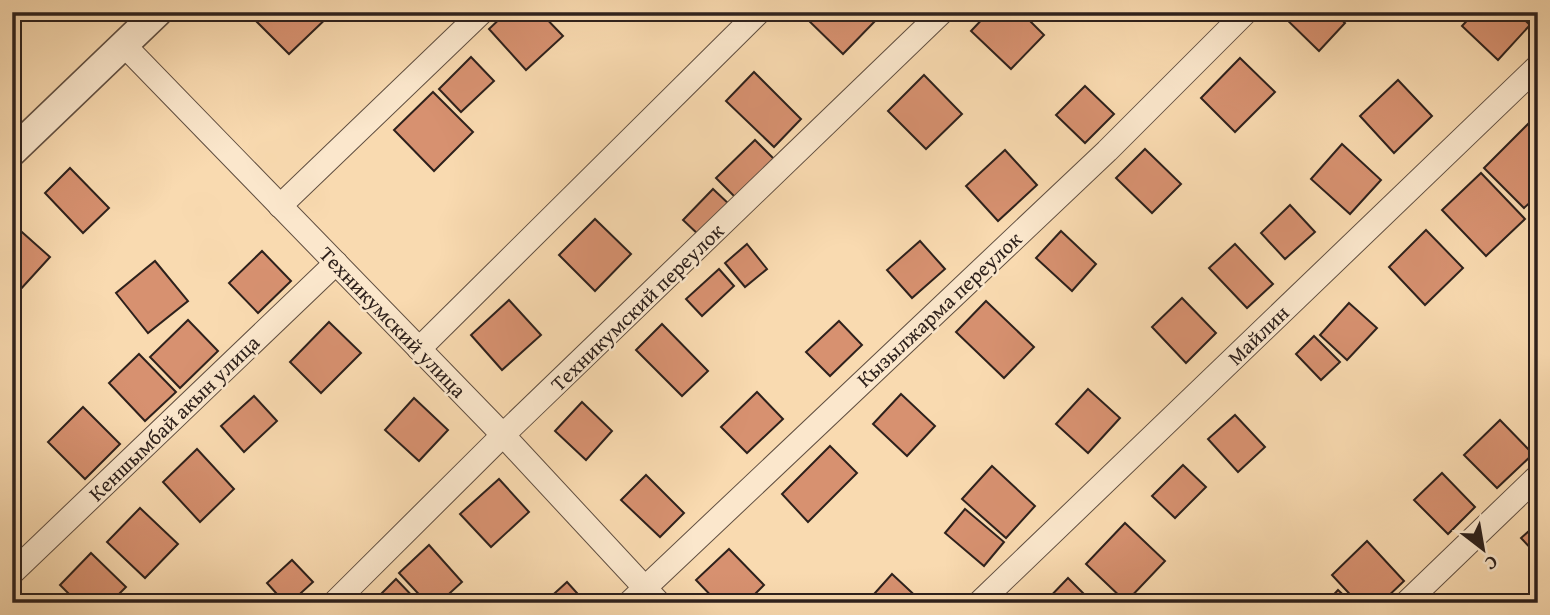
<svg xmlns="http://www.w3.org/2000/svg" width="1550" height="615" viewBox="0 0 1550 615" font-family="'Gentium Book Plus',serif">
<style>
.building{fill:#d79170;stroke:#2e211c;stroke-width:2}
.lines{fill:none;stroke-linecap:round;stroke-linejoin:round}
.minor-casing{stroke:#614f41;stroke-width:25}
.tertiary-casing{stroke:#614f41;stroke-width:31}
.minor{stroke:#fbe7cc;stroke-width:23}
.tertiary{stroke:#fbe7cc;stroke-width:28}
.labels{text-anchor:middle;dominant-baseline:central;stroke-width:5;stroke-linejoin:round;paint-order:stroke}
.street-label{font-size:21px;fill:#2e211c;stroke:#fbe7cc}
</style>
<rect width="100%" height="100%" fill="#f9dab0"/>
<filter id="stains"><feTurbulence type="fractalNoise" baseFrequency=".00286" numOctaves="4"/><feColorMatrix values="0 0 0 0 .2 0 0 0 0 .09 0 0 0 0 .02 0 0 0 .5 -.17"/></filter>
<radialGradient id="worn" r=".72"><stop offset=".6" stop-color="#630" stop-opacity="0"/><stop offset="1" stop-color="#630" stop-opacity=".3"/></radialGradient>
<g class="building">
<path d="M257,12H333L289,54L252,17Z"/>
<path d="M507,12H540L563,36L526,70L489,29Z"/>
<path d="M813,12H874L879,17L843,54L807,19Z"/>
<path d="M989,12H1021L1044,35L1011,69L971,31Z"/>
<path d="M1286,12H1333L1345,23L1319,51L1283,16Z"/>
<path d="M1475,12H1516L1530,25L1498,60L1462,26Z"/>
<path d="M471,57L494,81L461,112L439,89Z"/>
<path d="M1240,58L1275,92L1235,132L1201,98Z"/>
<path d="M754,72L801,119L774,147L726,101Z"/>
<path d="M924,75L962,114L926,149L888,111Z"/>
<path d="M1398,80L1432,116L1394,153L1360,116Z"/>
<path d="M1085,86L1114,114L1085,143L1056,115Z"/>
<path d="M433,92L473,132L434,171L394,130Z"/>
<path d="M1534,118L1538,122V195L1524,208L1484,168Z"/>
<path d="M755,140L778,163L739,201L716,178Z"/>
<path d="M1342,144L1381,180L1350,214L1311,179Z"/>
<path d="M1145,149L1181,184L1152,213L1116,178Z"/>
<path d="M1005,150L1037,185L998,221L966,186Z"/>
<path d="M70,168L109,208L83,233L45,193Z"/>
<path d="M1481,173L1525,219L1486,256L1442,210Z"/>
<path d="M713,189L730,205L700,236L683,220Z"/>
<path d="M1290,205L1315,232L1285,259L1261,233Z"/>
<path d="M595,219L631,254L595,291L559,255Z"/>
<path d="M14,225L50,257L19,291L12,284Z"/>
<path d="M1426,230L1463,268L1425,305L1389,267Z"/>
<path d="M1061,231L1096,264L1072,291L1036,258Z"/>
<path d="M920,241L945,269L912,298L887,270Z"/>
<path d="M747,244L767,269L745,287L725,263Z"/>
<path d="M1235,244L1273,284L1247,308L1209,268Z"/>
<path d="M262,251L291,281L258,313L229,283Z"/>
<path d="M155,261L188,301L148,333L116,293Z"/>
<path d="M719,269L734,286L702,316L686,299Z"/>
<path d="M1182,298L1216,333L1186,363L1152,327Z"/>
<path d="M509,300L541,335L502,370L471,335Z"/>
<path d="M986,301L1034,347L1004,378L956,332Z"/>
<path d="M1349,303L1377,328L1347,360L1320,335Z"/>
<path d="M188,320L218,351L180,388L150,357Z"/>
<path d="M839,321L862,345L830,376L806,352Z"/>
<path d="M329,322L361,353L321,393L290,362Z"/>
<path d="M662,324L708,371L682,396L636,350Z"/>
<path d="M1314,336L1340,362L1321,380L1296,354Z"/>
<path d="M139,354L176,392L145,421L109,383Z"/>
<path d="M1088,389L1120,418L1088,453L1056,424Z"/>
<path d="M757,392L783,419L747,453L721,427Z"/>
<path d="M901,394L935,426L907,456L873,424Z"/>
<path d="M254,396L277,421L244,452L221,426Z"/>
<path d="M414,398L448,430L419,461L385,430Z"/>
<path d="M582,402L612,431L586,460L555,431Z"/>
<path d="M83,407L120,444L85,479L48,442Z"/>
<path d="M1235,415L1265,447L1238,472L1208,439Z"/>
<path d="M1500,420L1533,454L1497,488L1464,455Z"/>
<path d="M830,446L857,473L808,522L782,494Z"/>
<path d="M197,449L234,489L200,522L163,482Z"/>
<path d="M1183,465L1206,487L1175,518L1152,496Z"/>
<path d="M992,466L1035,506L1006,538L962,499Z"/>
<path d="M1442,473L1475,507L1448,534L1414,500Z"/>
<path d="M646,475L684,513L660,537L621,500Z"/>
<path d="M499,479L529,512L491,547L460,514Z"/>
<path d="M140,508L178,544L145,578L107,542Z"/>
<path d="M965,509L1004,542L984,566L945,533Z"/>
<path d="M1125,523L1165,561L1126,602L1086,564Z"/>
<path d="M1538,523V556L1521,538Z"/>
<path d="M1367,541L1404,581L1381,603H1358L1332,575Z"/>
<path d="M429,545L462,582L439,603H427L399,573Z"/>
<path d="M729,549L764,585L746,603H718L696,580Z"/>
<path d="M91,553L126,587L110,603H78L60,585Z"/>
<path d="M292,560L313,582L290,603H285L267,583Z"/>
<path d="M892,574L923,603H866Z"/>
<path d="M1068,578L1093,603H1044Z"/>
<path d="M396,579L419,603H372Z"/>
<path d="M567,582L586,603H544Z"/>
<path d="M1338,590L1352,603H1326Z"/>
</g>
<g class="lines">
<defs>
<g id="minor">
<path d="M124,45L503,435L659,603"/>
<path d="M280,206L482,12"/>
<path d="M419,349L759,12"/>
<path d="M12,573L336,263"/>
<path d="M334,603L503,435L942,12"/>
<path d="M629,603L1107,151L1246,12"/>
<path d="M979,603L1538,66"/>
<path d="M1406,603L1538,476"/>
</g>
<path id="tertiary" d="M12,152L158,12"/>
</defs>
<use href="#minor" class="minor-casing"/>
<use href="#tertiary" class="tertiary-casing"/>
<use href="#minor" class="minor"/>
<use href="#tertiary" class="tertiary"/>
</g>
<g class="labels">
<g class="street-label">
<text transform="translate(637 307) rotate(-44)">Техникумский переулок</text>
<text transform="translate(939 309) rotate(-43)">Кызылжарма переулок</text>
<text transform="translate(393 322) rotate(46)">Техникумский улица</text>
<text transform="translate(1258 335) rotate(-44)">Майлин</text>
<text transform="translate(174 418) rotate(-44)">Кеншымбай акын улица</text>
</g>
</g>
<rect width="1550" height="615" fill="none" stroke="#f9dab0" stroke-width="42"/>
<rect x="14" y="14" width="1522" height="587" fill="none" stroke="#2e211c" stroke-width="3.5"/>
<rect x="21" y="21" width="1508" height="573" fill="none" stroke="#2e211c" stroke-width="2"/>
<g transform="translate(1483 549) rotate(149)" stroke="#fbe7cc" stroke-width="5" paint-order="stroke">
<path d="M0-5L12 26L0 18L-12 26Z" fill="#2e211c"/>
<text y="-10" font-size="19" font-weight="bold" text-anchor="middle" fill="#2e211c">С</text>
</g>
<rect width="100%" height="100%" filter="url(#stains)"/>
<rect width="100%" height="100%" fill="url(#worn)"/>
</svg>
